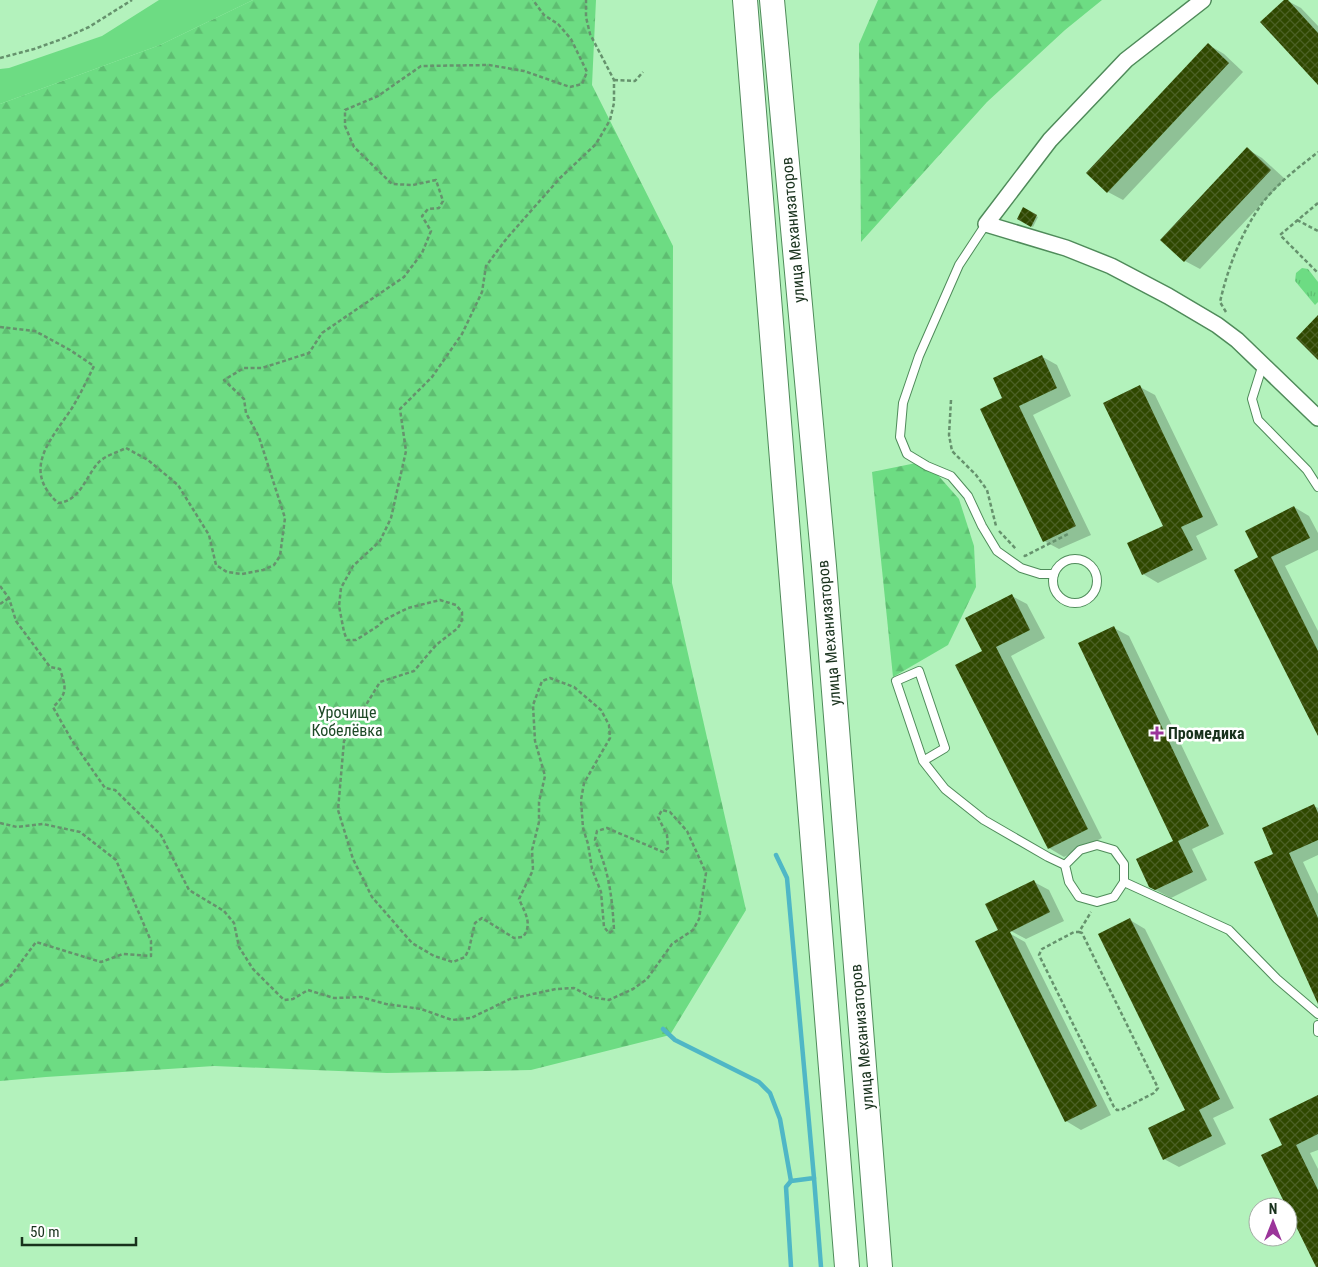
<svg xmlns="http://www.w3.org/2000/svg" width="1318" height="1267" viewBox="0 0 1318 1267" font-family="'Roboto Condensed',sans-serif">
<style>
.grass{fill:#6ddc83}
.forest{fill:url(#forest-firs)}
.park{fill:url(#park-tufts)}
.shadow{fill:#0003}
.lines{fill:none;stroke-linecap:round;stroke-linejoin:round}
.stream{stroke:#4fb7c6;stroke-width:4.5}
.building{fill:url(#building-cross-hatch)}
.service-casing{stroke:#4f8b5a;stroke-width:10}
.minor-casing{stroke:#4f8b5a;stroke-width:18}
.primary-casing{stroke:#4f8b5a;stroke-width:26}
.path{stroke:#66926d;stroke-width:2.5;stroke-dasharray:4 2.5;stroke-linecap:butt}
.service{stroke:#fff;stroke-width:8}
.minor{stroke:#fff;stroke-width:15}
.primary{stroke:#fff;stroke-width:24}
.poi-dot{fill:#9b359a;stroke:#fff;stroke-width:2}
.labels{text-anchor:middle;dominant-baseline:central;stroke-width:5;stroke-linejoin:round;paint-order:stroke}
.street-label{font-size:16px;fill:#18311c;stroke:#fff}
.park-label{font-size:16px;fill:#1d4926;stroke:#fff}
.poi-label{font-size:16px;font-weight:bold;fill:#18311c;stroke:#fff;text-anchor:start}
</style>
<defs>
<pattern id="forest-firs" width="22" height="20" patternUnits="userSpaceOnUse" patternTransform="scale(1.25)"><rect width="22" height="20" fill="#6ddc83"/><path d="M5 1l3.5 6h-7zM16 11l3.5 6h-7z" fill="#5ebd71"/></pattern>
<pattern id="park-tufts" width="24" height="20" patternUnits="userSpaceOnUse" patternTransform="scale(1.25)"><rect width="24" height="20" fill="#6ddc83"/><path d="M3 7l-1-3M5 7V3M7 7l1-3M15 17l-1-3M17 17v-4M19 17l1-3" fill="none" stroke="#5ebd71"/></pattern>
<pattern id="building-cross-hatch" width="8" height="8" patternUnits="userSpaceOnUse" patternTransform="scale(1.25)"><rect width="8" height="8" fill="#2f4800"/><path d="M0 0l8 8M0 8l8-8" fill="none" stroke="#4b6025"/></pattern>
</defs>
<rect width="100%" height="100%" fill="#b3f2bc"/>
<path class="grass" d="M159,0H253L160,45L0,104V69L9,68L102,36Z"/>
<g class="forest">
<path d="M253,0H596L592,85L673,246L672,583L746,910L670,1035L531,1070L387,1073L214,1066L46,1077L0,1081V104L160,45Z"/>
<path d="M878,0H1102L1065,30L987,102L861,242L859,44Z"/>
<path d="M916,463L936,473L959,499L974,546L976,587L948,645L893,677L872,472Z"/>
</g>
<path class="park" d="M1302,268L1308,269L1318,282V302L1315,305L1295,281L1296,273Z"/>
<g class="shadow">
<path d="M1286,0L1301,8L1318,26V83Z"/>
<path d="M1209,45L1224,54L1243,72L1123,200L1108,192Z"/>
<path d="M1247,149L1262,158L1285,179L1200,269L1185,261Z"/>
<path d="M1024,209L1038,217L1033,227L1018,218Z"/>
<path d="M1041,356L1057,365L1071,396L1033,415L1091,535L1059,549L1044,541L1004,399Z"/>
<path d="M1140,387L1155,395L1218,525L1196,536L1207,559L1158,583L1143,574L1165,526Z"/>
<path d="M1294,507L1309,516L1318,533V550L1285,566L1318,631V734L1260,558Z"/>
<path d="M1012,596L1027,604L1045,638L1011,656L1102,838L1064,857L1049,848L983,652Z"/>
<path d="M1114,628L1129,636L1224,834L1192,849L1207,880L1171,898L1150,887L1175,841Z"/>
<path d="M1314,806L1318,808V855L1303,862L1318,894V993L1275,854Z"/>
<path d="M1034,882L1049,890L1064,921L1026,939L1009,930V933L1025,942L1111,1115L1081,1130L1066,1121L1000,930Z"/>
<path d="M1130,920L1145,929L1234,1108L1213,1118L1226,1144L1179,1167L1164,1159L1187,1110Z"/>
<path d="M1318,1096V1150L1310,1153L1318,1169L1317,1267L1284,1146Z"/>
</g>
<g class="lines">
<g class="stream">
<path d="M776,855L787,878L814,1178L791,1181L786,1187L791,1267"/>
<path d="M663,1029L675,1040L759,1082L770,1093L780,1119L791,1181"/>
<path d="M814,1178L821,1267"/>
</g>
</g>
<g class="building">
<path d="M1284,0H1288L1318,33V85L1260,22Z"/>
<path d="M1208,43L1229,63L1107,193L1086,173Z"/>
<path d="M1247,147L1271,170L1184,262L1160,240Z"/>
<path d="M1023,207L1037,215L1031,227L1017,219Z"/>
<path d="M1318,315V360L1296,338Z"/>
<path d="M1042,355L1057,388L1019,406L1076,526L1043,542L980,409L1002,398L993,378Z"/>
<path d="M1140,385L1203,517L1181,527L1193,550L1142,575L1127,543L1163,526L1103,403Z"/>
<path d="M1294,506L1310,538L1271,557L1318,651V736L1234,570L1258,557L1245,531Z"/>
<path d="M1012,594L1030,630L996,647L1088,829L1048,849L955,665L982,651L965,618Z"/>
<path d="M1114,626L1209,826L1178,841L1193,872L1155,890L1149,887L1136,859L1173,841L1078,643Z"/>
<path d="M1314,804L1318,813V840L1289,853L1318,918V1004L1254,862L1273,854L1262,828Z"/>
<path d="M1034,880L1050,912L1010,932L1097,1106L1065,1122L975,941L998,930L985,904Z"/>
<path d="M1130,918L1220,1099L1199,1110L1212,1136L1163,1160L1148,1128L1185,1110L1098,934Z"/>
<path d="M1318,1095V1134L1296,1145L1318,1190V1267H1316L1261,1155L1282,1145L1269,1119Z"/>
</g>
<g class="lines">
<defs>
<g id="service">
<path d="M986,224L959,265L919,356L903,403L900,437L907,454L927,466L951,476L968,496L982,526L997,551L1021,568L1040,574H1054"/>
<path d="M1263,364L1252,399L1258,420L1307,470L1318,487"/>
<circle cx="1075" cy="581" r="22"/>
<path d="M923,761L896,681L919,671L945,748L923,761L945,789L984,820L1048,857L1065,865"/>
<path d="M1097,845L1114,850L1124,864V882L1114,897L1097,902L1079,897L1069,882L1065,865L1080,850Z"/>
<path d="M1124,882L1229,930L1277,979L1318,1014"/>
<path d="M1318,1025V1032"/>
</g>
<path id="minor" d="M1203,0L1126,60L1050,140L986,224L1066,248L1111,266L1168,296L1217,325L1237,340L1318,418"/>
<g id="primary">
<path d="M745,0L847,1267"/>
<path d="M772,0L824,566L880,1267"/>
</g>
</defs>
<use href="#service" class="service-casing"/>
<use href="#minor" class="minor-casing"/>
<use href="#primary" class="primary-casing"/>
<g class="path">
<path d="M0,58L34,49L62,39L89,27L132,0"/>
<path d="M614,80L635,81L643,72"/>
<path d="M1318,203L1280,235L1318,273"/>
<path d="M1297,220L1318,231"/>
<path d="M1226,312L1220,302C1228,267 1242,230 1264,201C1279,182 1299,167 1318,152"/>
<path d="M0,327L35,331L70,350L94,366C87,380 80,395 72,408C51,440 21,469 58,503C80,501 85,478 98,463C104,456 118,452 126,448L148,460L178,485L209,535L216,565L227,572L242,574L263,570L274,565L280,556L285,518L259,437L246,413L244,399L224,380L244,368H262L309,353L322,333L404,277L422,253L431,231L422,216L428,209L439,208L443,201L436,180L413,185L392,184L354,147L345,126V110L378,96L421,66L489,65L524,71L570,87L582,84L587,72L571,39L558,24L544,15L533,0"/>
<path d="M951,400L949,435L952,451L976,475L987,490L996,526"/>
<path d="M999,531L1016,549"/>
<path d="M1024,555L1025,556L1070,533"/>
<path d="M0,586L9,598L16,621L50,667L60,669C66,688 68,693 53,707L71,739L105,788L115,790L161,835L189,890L224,911L234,923L239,947L253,969L284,1000L293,999L308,990L334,998L361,997L386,1004L421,1009L452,1020L471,1018L510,999L556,989L574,988L591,997L609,1000L633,989L647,979L672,944L693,930L699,919L706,873L687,831L670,812L662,810L658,817L667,835L668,848L663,852L607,828L597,831L595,840C609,872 612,895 614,930L609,933L604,927L601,892L592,869L588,844L583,828L581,800L584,783L610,738L609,725L601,710L574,687L550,678L542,681L533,705L535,741L545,776L539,802V822L532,850L533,870L519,899C525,913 533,924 523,937L514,938L482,918L475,923L469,949L465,957L453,962L434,956L412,943L372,897L353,859L338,810L344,741L380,682L414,671L436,645L458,628L462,620V612L456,605L440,600L408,608L384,620L378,626L356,640H347L344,632L339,606L341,588L353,566L380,541L391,518L406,451L400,409L432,377L462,334L482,292L486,266L507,238L560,178L596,144L610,120L614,103V80L590,34L586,17V0"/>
<path d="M0,604L9,598"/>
<path d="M0,823L17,827L43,824L80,832L116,860L151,941V956L123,954L101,962L36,942L7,981L0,986"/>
<path d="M1079,932L1082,933L1158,1088L1154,1093L1121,1110H1117L1114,1107L1039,955L1042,949L1074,932H1079L1091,912"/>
</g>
<use href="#service" class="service"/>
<use href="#minor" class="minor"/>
<use href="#primary" class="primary"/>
</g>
<path class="poi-dot" d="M1154.5 725.5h5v5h5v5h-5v5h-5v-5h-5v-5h5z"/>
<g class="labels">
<g class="street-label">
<text transform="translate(793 230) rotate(-95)">улица Механизаторов</text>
<text transform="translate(829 633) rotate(-95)">улица Механизаторов</text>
<text transform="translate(862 1037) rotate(-95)">улица Механизаторов</text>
</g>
<g class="park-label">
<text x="347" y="712">Урочище<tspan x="347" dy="18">Кобелёвка</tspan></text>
</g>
<g class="poi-label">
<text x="1168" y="733">Промедика</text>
</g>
</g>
<g transform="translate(1273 1222)"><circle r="24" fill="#ffffff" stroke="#a3ada4"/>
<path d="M0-4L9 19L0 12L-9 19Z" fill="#9b359a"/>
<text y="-8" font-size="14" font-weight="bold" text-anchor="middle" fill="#18311c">N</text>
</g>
<path d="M22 1237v8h114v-8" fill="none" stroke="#18311c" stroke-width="2.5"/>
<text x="30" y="1237" font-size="15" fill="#18311c" stroke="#ffffff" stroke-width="4" paint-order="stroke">50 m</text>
</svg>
